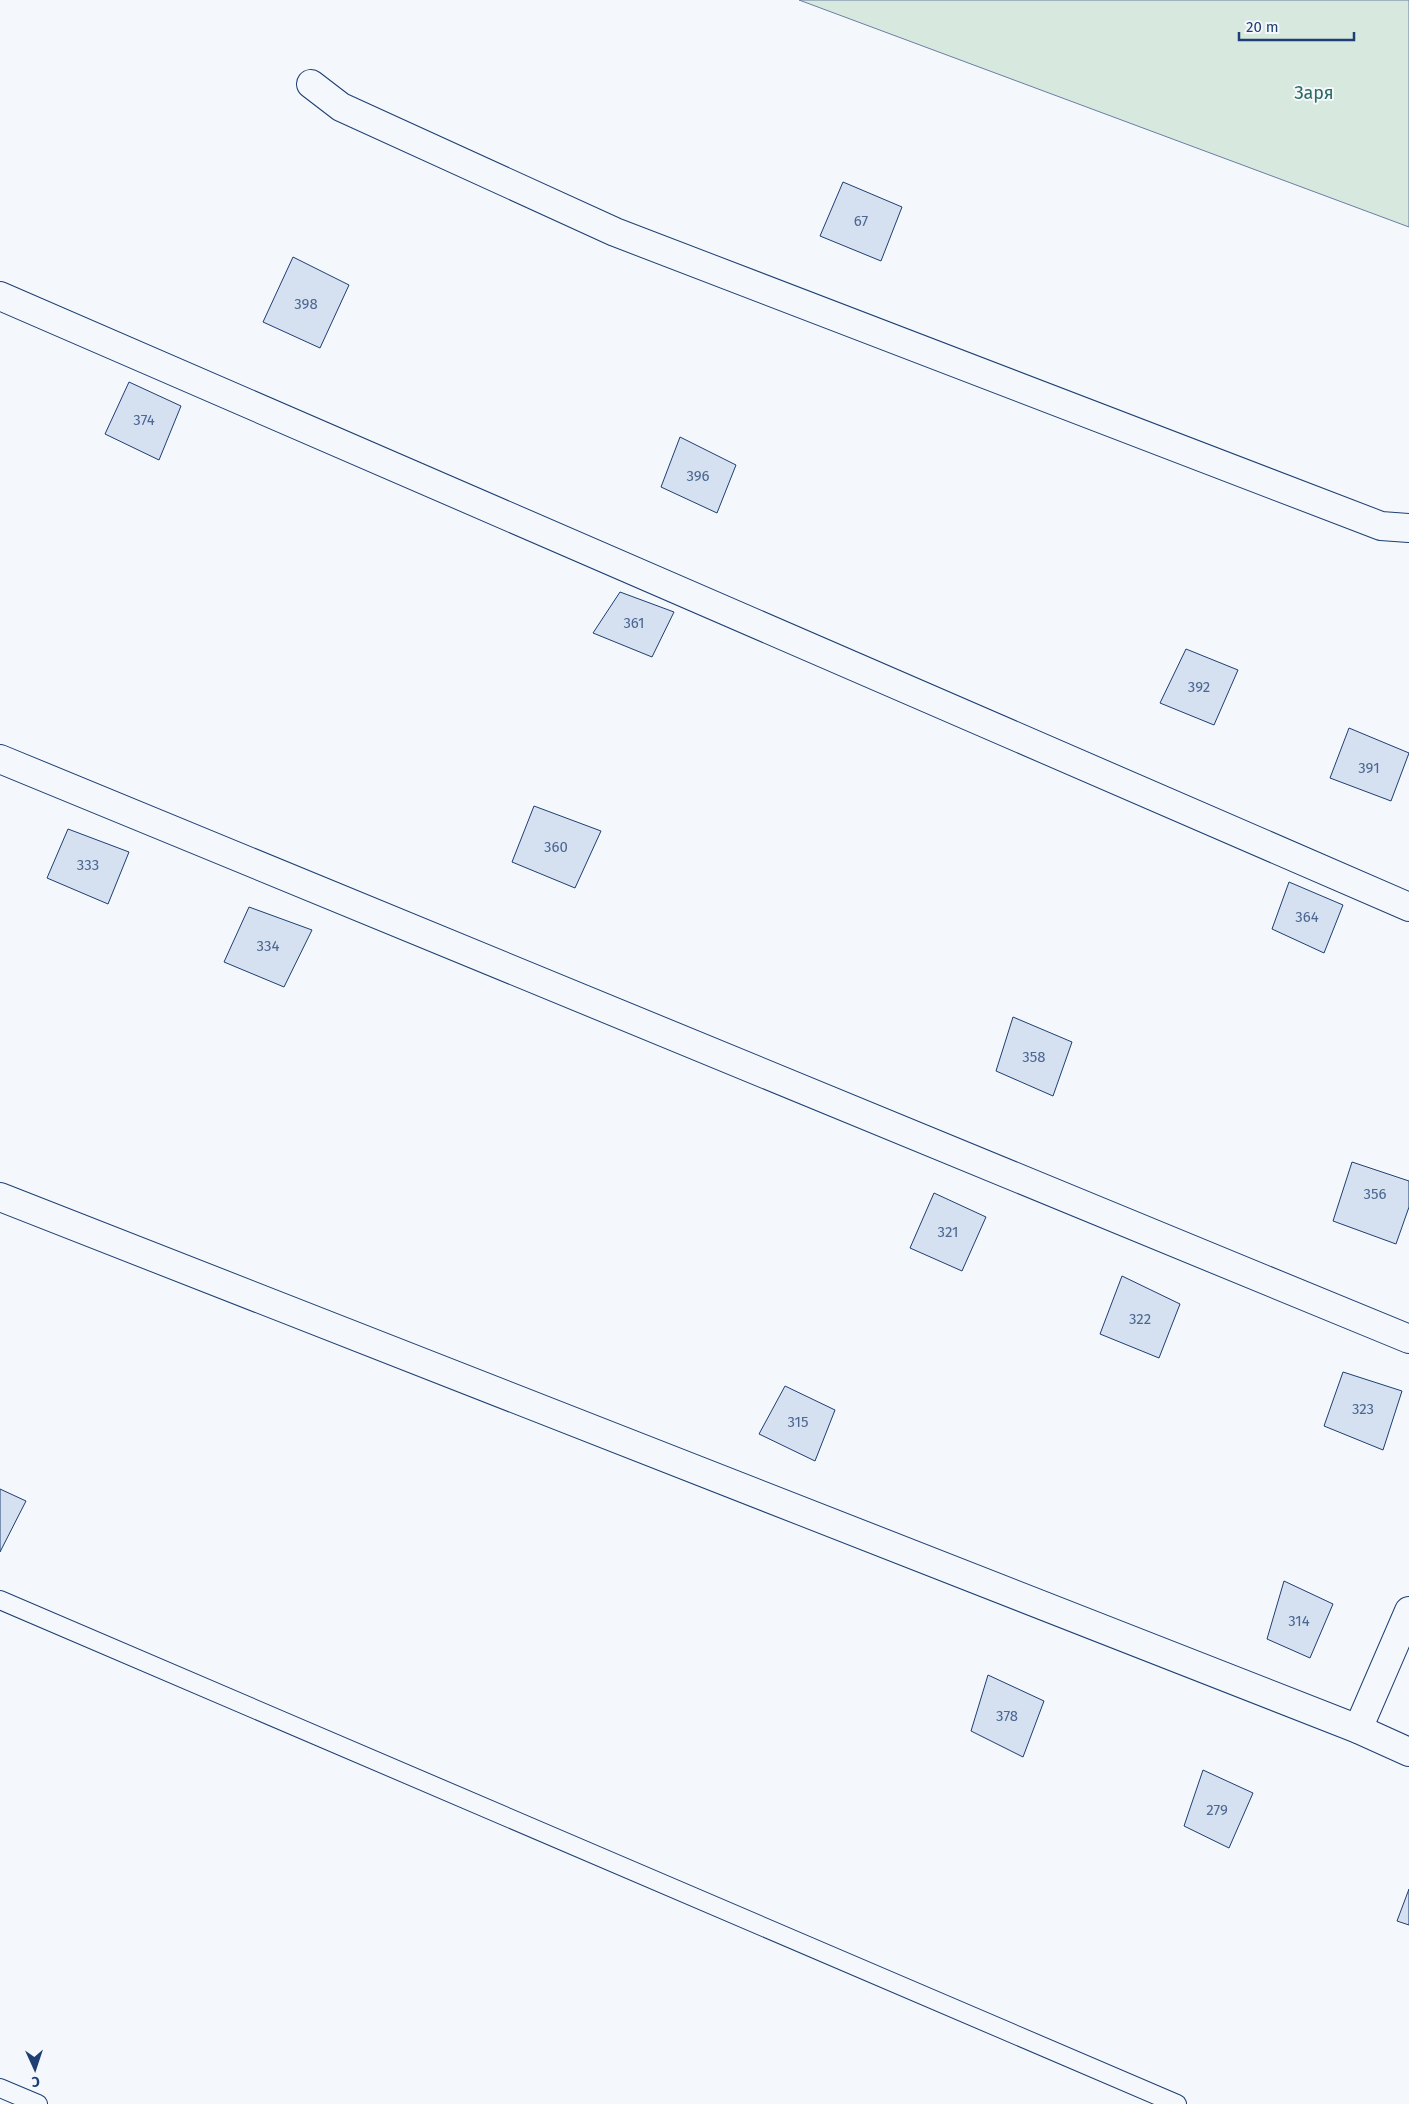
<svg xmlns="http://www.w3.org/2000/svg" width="1409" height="2104" viewBox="0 0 1409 2104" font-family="'Fira Sans',sans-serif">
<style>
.green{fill:#d7e8df;stroke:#687fa3}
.building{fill:#d5e0f0;stroke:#1d3f73}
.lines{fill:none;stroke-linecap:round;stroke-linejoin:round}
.service-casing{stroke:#1d3f73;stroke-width:20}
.minor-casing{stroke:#1d3f73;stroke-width:30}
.service{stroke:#f4f7fb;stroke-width:18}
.minor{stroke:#f4f7fb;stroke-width:28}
.labels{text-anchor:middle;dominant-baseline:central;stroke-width:4;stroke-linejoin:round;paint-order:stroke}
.number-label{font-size:15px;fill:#4b6792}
.park-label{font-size:18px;fill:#2c6c60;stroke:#f4f7fb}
</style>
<rect width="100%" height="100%" fill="#f4f7fb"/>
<path class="green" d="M799,0H1409V227Z"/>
<g class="building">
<path d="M843,182L902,207L881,261L820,236Z"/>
<path d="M293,257L349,285L320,348L263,322Z"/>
<path d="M129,382L181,406L159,460L105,434Z"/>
<path d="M680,437L736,465L717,513L661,487Z"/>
<path d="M620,592L674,612L652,657L593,633Z"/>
<path d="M1186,649L1238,670L1214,725L1160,703Z"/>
<path d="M1349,728L1409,753L1391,801L1330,778Z"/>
<path d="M534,806L601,831L575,888L512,862Z"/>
<path d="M68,829L129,852L108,904L47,878Z"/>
<path d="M1289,882L1343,905L1324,953L1272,929Z"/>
<path d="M249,907L312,930L284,987L224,962Z"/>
<path d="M1013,1017L1072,1042L1053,1096L996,1071Z"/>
<path d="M1352,1162L1409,1181V1207L1396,1244L1333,1221Z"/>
<path d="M934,1193L986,1217L962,1271L910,1248Z"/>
<path d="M1122,1276L1180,1304L1159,1358L1100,1334Z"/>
<path d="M1343,1372L1402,1391L1383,1450L1324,1426Z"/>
<path d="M785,1386L835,1410L815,1461L759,1434Z"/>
<path d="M0,1489L26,1501L0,1552Z"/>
<path d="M1284,1581L1333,1604L1310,1658L1267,1639Z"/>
<path d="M988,1675L1044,1701L1023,1757L971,1731Z"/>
<path d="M1203,1770L1253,1793L1229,1848L1184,1826Z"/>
<path d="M1409,1889V1925L1397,1921Z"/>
</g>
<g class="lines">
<defs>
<g id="service">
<path d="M0,1600L1177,2104"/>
<path d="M0,2088L38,2104"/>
</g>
<g id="minor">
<path d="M311,84L341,107L615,232L1381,526L1409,528"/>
<path d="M0,296L1409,907"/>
<path d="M0,759L1409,1339"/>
<path d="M0,1197L1358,1729L1409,1752"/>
<path d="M1358,1729L1409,1611"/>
</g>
</defs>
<use href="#service" class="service-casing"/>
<use href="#minor" class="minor-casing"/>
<use href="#service" class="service"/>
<use href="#minor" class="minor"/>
</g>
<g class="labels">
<g class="number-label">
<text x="861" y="221">67</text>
<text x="306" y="304">398</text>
<text x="144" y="420">374</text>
<text x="698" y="476">396</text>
<text x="634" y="623">361</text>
<text x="1199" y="687">392</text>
<text x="1369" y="768">391</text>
<text x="556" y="847">360</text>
<text x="88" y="865">333</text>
<text x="1307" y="917">364</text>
<text x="268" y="946">334</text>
<text x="1034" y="1057">358</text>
<text x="1375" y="1194">356</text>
<text x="948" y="1232">321</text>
<text x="1140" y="1319">322</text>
<text x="1363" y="1409">323</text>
<text x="798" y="1422">315</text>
<text x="1299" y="1621">314</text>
<text x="1007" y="1716">378</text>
<text x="1217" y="1810">279</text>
</g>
<g class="park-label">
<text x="1314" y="93">Заря</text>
</g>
</g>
<g transform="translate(35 2069) rotate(177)" stroke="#f4f7fb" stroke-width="4" paint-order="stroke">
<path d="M0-4L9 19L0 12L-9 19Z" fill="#1d3f73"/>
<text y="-8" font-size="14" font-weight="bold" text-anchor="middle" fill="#1d3f73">С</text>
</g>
<path d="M1239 32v8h115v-8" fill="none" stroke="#1d3f73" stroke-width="2.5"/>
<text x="1246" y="32" font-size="15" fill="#1d3f73" stroke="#f4f7fb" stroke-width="4" paint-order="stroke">20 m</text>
</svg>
